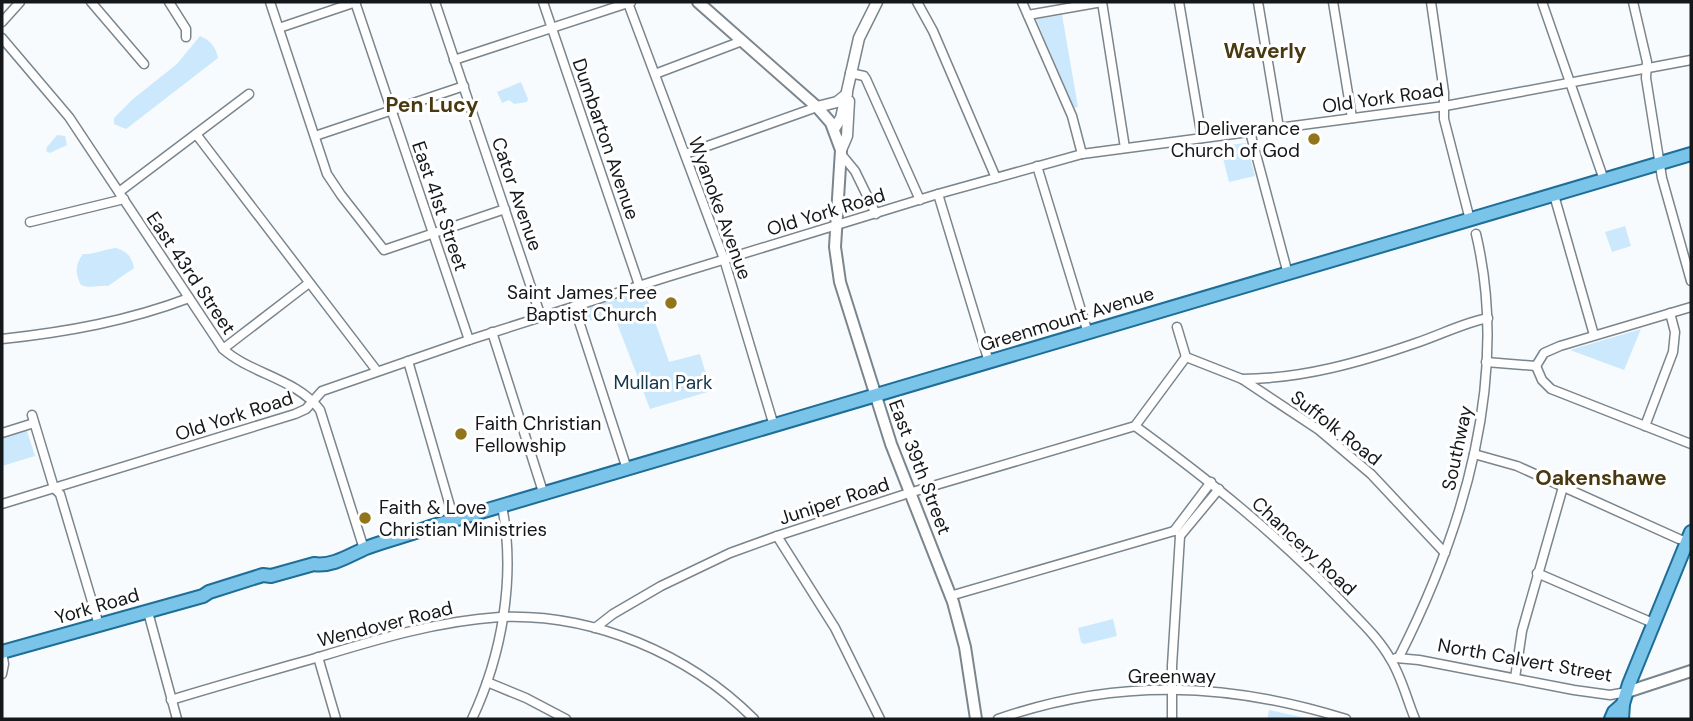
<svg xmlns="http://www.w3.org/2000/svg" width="1693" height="721" viewBox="0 0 1693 721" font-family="'DM Sans',sans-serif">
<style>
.green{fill:#cce8fc}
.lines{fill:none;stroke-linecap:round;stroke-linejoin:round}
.minor-casing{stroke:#7b858c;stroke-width:11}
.tertiary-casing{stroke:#7b858c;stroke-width:13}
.secondary-casing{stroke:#7b858c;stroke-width:14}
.primary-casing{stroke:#1e6e97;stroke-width:16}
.minor{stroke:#fff;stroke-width:8}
.tertiary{stroke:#fff;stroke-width:10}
.secondary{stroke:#fff;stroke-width:10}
.primary{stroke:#7bc4e9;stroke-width:12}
.poi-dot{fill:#92751b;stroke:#fff;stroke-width:2.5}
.labels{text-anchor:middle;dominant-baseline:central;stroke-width:6;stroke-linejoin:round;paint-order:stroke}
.street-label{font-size:19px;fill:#14181a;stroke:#fff}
.poi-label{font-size:19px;fill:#14181a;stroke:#fff;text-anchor:end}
.park-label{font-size:19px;fill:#15374b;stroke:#fff}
.neighbourhood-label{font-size:21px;font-weight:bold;fill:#483911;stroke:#fff}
</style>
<rect width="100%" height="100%" fill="#f7fbfe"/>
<g class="green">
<path d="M1062,15L1078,107L1074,108L1036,19Z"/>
<path d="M200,36C210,40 216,47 218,58L126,129L114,124V118L133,99L177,64Z"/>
<path d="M521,82L528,99L527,102L514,104L509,100L502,103L497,92Z"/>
<path d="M57,135L65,136L67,145L50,153L46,151L47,147Z"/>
<path d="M1246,143L1255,176L1229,182L1220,146Z"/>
<path d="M1625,226L1631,246L1612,252L1605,232Z"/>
<path d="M116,248C127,251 132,257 134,268L108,286C98,285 91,289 81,285C75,274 75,264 83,254C91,255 106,249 116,248Z"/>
<path d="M644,290L669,362L700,354L711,391L650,409L613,313L589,321L584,309Z"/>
<path d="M1641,329L1624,370L1570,350Z"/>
<path d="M26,428L35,456L2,466V436Z"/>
<path d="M1113,619L1117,636L1084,644L1081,642L1078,628Z"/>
<path d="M1269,710L1310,719H1267Z"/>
</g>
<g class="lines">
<defs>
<g id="minor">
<path d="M91,2L144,64"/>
<path d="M169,2L186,29V37"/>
<path d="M270,2L327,174L341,195L384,250L505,209"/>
<path d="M355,2L469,340"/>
<path d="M435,2L541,317"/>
<path d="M543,2L639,285"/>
<path d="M917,2L933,31L996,178"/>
<path d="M1022,2L1072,116L1082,154"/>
<path d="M1102,2L1125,148"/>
<path d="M1179,2L1202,138"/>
<path d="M1258,2L1279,128"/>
<path d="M1333,2L1352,118"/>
<path d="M1431,2L1444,92V119L1470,220"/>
<path d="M1542,2L1604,180"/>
<path d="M1633,2L1647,62L1646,78L1662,178L1691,281"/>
<path d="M628,3L724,259L774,426"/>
<path d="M1028,15L1102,2"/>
<path d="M2,22L20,2"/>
<path d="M279,28L356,2"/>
<path d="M2,38L69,117L223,349C251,374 297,379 320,410L364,549"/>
<path d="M454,60L631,2"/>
<path d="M850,73L864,76L866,79L920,200"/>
<path d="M655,74L742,41"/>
<path d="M1250,132L1288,274"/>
<path d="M196,134L377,371"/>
<path d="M315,136L464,86"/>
<path d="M685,154L817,107"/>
<path d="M841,154L855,171L876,214"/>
<path d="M1037,166L1088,333"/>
<path d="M119,192L249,94"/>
<path d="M938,194L989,362"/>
<path d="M1554,195L1594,335"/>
<path d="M30,222L124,199"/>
<path d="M574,306L627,469"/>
<path d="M1177,327L1186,357"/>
<path d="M492,332L544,495"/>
<path d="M2,339C67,332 128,321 189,298"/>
<path d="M223,349L309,283"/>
<path d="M1186,357L1242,379L1319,430L1371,474L1445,553"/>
<path d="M408,361L454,520"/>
<path d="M1486,362L1536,366"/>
<path d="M1536,366L1542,380L1551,389L1691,444"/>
<path d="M1536,366L1544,353L1560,346L1691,307"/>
<path d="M1242,379C1302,379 1361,362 1416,343C1440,335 1463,323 1488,318"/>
<path d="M32,415L54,488L60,494L99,625"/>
<path d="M1135,426C1209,480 1279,536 1343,603C1359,620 1379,638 1391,660C1402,678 1407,700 1415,719"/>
<path d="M1645,426L1673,352L1675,332L1670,313"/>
<path d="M2,433L34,423"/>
<path d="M1474,454L1517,466L1679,539L1690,542"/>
<path d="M2,504L295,414L306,409L322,391L469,340L667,277L938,194L1082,154L1445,106L1691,60"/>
<path d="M1174,531L1211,482"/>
<path d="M777,536L835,628L880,719"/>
<path d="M1180,536L1219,489"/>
<path d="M1537,573L1653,623"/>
<path d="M950,596L1174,531"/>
<path d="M148,612L177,719"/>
<path d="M595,628L613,614L661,586L730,553L777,536L909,493L1135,426L1186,357"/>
<path d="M318,657L336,719"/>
<path d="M1399,657C1464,529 1510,377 1476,234"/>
<path d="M1396,658L1419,660L1574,690L1610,695L1627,692"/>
<path d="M2,674L4,664L2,652"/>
<path d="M1515,678L1522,631L1563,487"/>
<path d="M487,682L526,698L566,719"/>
<path d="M171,700C220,685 270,671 319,657C378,639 438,621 500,617C593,613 689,654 754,719"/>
<path d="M472,719C502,655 516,577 502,506"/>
<path d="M998,719C1116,678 1228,682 1346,719"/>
<path d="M1172,719V666L1180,536"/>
</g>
<g id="tertiary">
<path d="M817,107L837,102L847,94"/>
<path d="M834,129L841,118L859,38L877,2"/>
<path d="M841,150L847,136L849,101"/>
</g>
<g id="secondary">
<path d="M698,2L817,107L831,123L841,150L835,247L840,282L891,444L953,602L965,647L976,719"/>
<path d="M1627,692L1691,671"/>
</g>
<g id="primary">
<path d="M2,652L203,596L209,592L263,575L271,576L314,564C332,567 350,555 366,548C387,540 409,535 430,527L1691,154"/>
<path d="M1611,719L1614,712L1623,704"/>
<path d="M1622,719L1623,704L1629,684L1691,532"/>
</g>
</defs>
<use href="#minor" class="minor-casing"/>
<use href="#tertiary" class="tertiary-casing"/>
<use href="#secondary" class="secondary-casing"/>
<use href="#primary" class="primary-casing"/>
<use href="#minor" class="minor"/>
<use href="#tertiary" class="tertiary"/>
<use href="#secondary" class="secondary"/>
<use href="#primary" class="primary"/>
</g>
<g class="poi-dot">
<circle cx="1314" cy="139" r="7"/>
<circle cx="671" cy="303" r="7"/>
<circle cx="461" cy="434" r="7"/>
<circle cx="365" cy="518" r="7"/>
</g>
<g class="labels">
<g class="street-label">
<text transform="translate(1383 98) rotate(-8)">Old York Road</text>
<text transform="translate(606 139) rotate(71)">Dumbarton Avenue</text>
<text transform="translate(517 194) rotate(71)">Cator Avenue</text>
<text transform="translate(440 206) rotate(71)">East 41st Street</text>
<text transform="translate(720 208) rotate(70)">Wyanoke Avenue</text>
<text transform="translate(826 212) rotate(-17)">Old York Road</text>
<text transform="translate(191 273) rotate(56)">East 43rd Street</text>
<text transform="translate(1067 319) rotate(-17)">Greenmount Avenue</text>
<text transform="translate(234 416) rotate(-18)">Old York Road</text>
<text transform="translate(1336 428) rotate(38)">Suffolk Road</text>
<text transform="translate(1457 448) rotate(-78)">Southway</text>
<text transform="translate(920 467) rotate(69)">East 39th Street</text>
<text transform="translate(834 501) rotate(-18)">Juniper Road</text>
<text transform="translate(1304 546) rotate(43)">Chancery Road</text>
<text transform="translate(97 606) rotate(-16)">York Road</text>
<text transform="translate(385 624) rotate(-14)">Wendover Road</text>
<text transform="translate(1525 660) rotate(10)">North Calvert Street</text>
<text x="1172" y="676">Greenway</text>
</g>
<g class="poi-label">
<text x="1300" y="128">Deliverance<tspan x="1300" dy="22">Church of God</tspan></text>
<text x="657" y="292">Saint James Free<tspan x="657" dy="22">Baptist Church</tspan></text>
<text x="475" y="423" text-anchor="start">Faith Christian<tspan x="475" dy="22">Fellowship</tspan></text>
<text x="379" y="507" text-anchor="start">Faith &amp; Love<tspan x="379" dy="22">Christian Ministries</tspan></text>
</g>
<g class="park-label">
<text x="663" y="382">Mullan Park</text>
</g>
<g class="neighbourhood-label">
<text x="1265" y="51">Waverly</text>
<text x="432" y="105">Pen Lucy</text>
<text x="1601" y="478">Oakenshawe</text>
</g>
</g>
<rect width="1693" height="721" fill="none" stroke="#14181a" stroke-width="7"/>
</svg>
